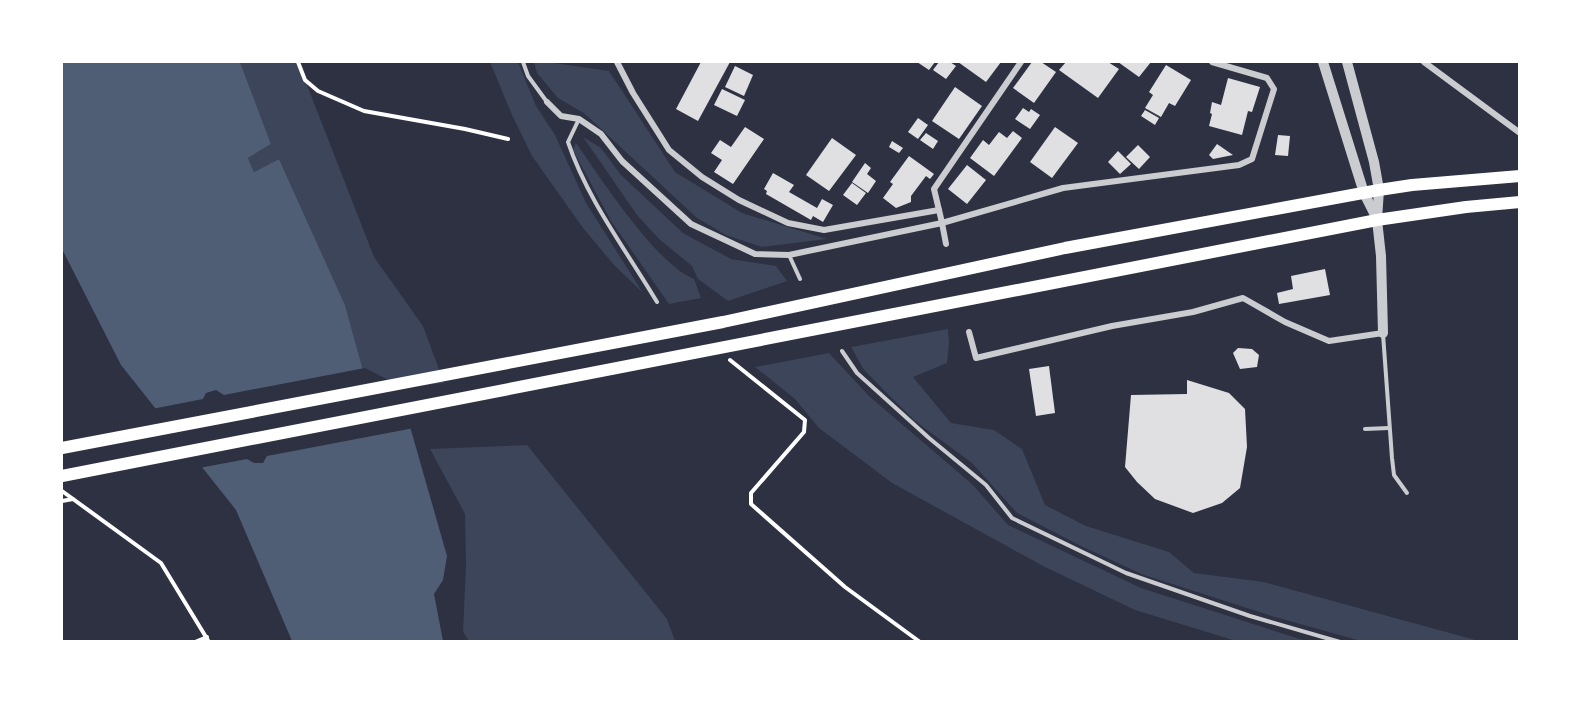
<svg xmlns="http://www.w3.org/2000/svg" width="1581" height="703" viewBox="0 0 1581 703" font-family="'Nunito Sans',sans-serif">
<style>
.green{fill:#3c4559}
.water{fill:#4f5d75}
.pier{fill:#2d3142}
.building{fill:#e0e0e3}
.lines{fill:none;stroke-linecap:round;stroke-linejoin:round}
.path{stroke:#fff;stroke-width:4}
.service{stroke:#caccd0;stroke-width:4}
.minor{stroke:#caccd0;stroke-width:6}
.tertiary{stroke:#caccd0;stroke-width:10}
.primary{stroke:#fff;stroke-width:12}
</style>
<rect width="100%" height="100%" fill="#2d3142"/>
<g class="green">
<path d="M240,62H298L374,257L423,326L444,383L399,388L363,370L345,305L279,159L254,172L248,158L271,144Z"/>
<path d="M490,62H518L536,106L555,135L586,203L643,293L614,265L583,228L532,156L512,115Z"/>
<path d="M534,62H547L609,71L675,172L742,213L827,239L762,247L726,235L697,218L585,114L558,98L537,73Z"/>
<path d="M583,137L601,148L621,175L683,233L731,259L776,266L787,281L728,301L698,279L692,266L659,239L637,215Z"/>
<path d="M576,143C600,177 656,264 694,279L701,298L669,304L611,221L573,150Z"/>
<path d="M948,329L949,343L947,363L913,377L951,423L994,430L1022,449L1045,505L1086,526L1169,552L1194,573L1264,582L1479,641H1361L1275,617L1144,575L1083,547L1017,513L972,463L915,421L864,370L851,347Z"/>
<path d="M829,353L869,396L972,484L1008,525L1141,588L1306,641H1236L1135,610L1043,566L892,483L819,428L795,399L755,367Z"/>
<path d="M527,445L667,619L675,641H469L463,632L466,566L465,514L430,449Z"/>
</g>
<path class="water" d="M62,62H240L271,144L248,158L254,172L279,159L345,305L363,370L399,388L447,556L443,580L434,594L443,641H292L236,510L121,365L62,249Z"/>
<path class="pier" d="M365,368L402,387L414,428L267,456L263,463H254L247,459L199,468L152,409L203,399L206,393L216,390L224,395Z"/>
<g class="building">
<path d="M701,62H730L698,121L676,109Z"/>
<path d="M917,62H935L929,70Z"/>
<path d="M939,62H950L956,66L946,79L933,70Z"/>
<path d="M958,62H1001L986,82Z"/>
<path d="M1032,62H1041L1056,72L1034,103L1013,88Z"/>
<path d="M1066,62H1108L1119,69L1098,98L1059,70Z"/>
<path d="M1118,62H1151L1139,77Z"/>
<path d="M1166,65L1191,80L1175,106L1169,103L1161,117L1145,108L1153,95L1149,92Z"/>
<path d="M735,66L753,75L744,96L725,87Z"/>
<path d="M1228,78L1260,87L1252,112L1248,111L1242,135L1209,126L1212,114L1210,113L1212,102L1221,105Z"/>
<path d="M955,87L982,106L959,139L932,121Z"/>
<path d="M722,89L745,100L737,116L714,105Z"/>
<path d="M1023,108L1029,112L1031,109L1040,115L1030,129L1015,119Z"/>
<path d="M1145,110L1159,118L1155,125L1141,116Z"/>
<path d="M918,118L928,125L918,139L908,132Z"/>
<path d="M745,127L764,139L733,184L714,172L722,160L711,153L720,140L731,147Z"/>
<path d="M1055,127L1078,143L1052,178L1030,162Z"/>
<path d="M1013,131L1022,138L994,176L970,158L983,140L989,145L999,132L1007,138Z"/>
<path d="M926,133L938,141L933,149L920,140Z"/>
<path d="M1278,135L1290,136L1288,156L1275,155Z"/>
<path d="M832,138L856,155L829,191L806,175Z"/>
<path d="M892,141L903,148L899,153L889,147Z"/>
<path d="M1217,144L1233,155L1213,159L1209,155Z"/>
<path d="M1138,145L1150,157L1139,169L1126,157Z"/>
<path d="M1118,151L1131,164L1120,174L1108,162Z"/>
<path d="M909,156L934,174L930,179L926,176L911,196V202L896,208L883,198L893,184L890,182Z"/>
<path d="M865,163L871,168L867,174L876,181L868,193L852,182Z"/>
<path d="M967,165L986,180L967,204L948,189Z"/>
<path d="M773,173L794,185L789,192L817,208L822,199L833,205L823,222L813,216L811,220L766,194L767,191L764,189Z"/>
<path d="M852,183L866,193L857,205L843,195Z"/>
<path d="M1325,269L1330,295L1279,304L1277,293L1293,289L1291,276Z"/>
<path d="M1238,348L1252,349L1259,355L1257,367L1240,369L1233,353Z"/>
<path d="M1049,366L1055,413L1036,416L1029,369Z"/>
<path d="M1187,380L1229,393L1245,409L1247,447L1240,488L1222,503L1193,513L1155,499L1137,482L1125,467L1131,395L1187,394Z"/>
</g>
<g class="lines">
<g class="path">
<path d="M298,62L305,80L318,91L364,111L465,129L508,139"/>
<path d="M730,360L805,420L804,432L751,493V504L845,587L920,642"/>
<path d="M62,491L161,563L209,642"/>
<path d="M62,501L73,499"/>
<path d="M195,642L207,637"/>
</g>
<g class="service">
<path d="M523,62L528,76L547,102"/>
<path d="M579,119L568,142C587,199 626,250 657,302"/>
<path d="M789,255L800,279"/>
<path d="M1383,334L1392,458L1394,475L1407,493"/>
<path d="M842,351L857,373L929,438L986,485L1012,518L1126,573L1250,616L1340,642"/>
<path d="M1365,429L1389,428"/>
</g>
<g class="minor">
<path d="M617,62L633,93L669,150L702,177L739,200L788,223L824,230L939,210L942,223L1063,188L1239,165L1252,159L1274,89L1267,78L1212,62"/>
<path d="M1424,62L1520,133"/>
<path d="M547,102L561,116L579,119L601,134L622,161L691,224L755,254L789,255L942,223L946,244"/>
<path d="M939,210L934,189L1021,62"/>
<path d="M969,332L976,358L1112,326L1193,312L1243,298L1285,322L1329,341L1383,333"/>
</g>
<g class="tertiary">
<path d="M1323,62L1364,193L1376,217"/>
<path d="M1347,62L1374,162L1379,190L1377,220L1381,256L1383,333"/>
</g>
<g class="primary">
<path d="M62,448L723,322L1065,248L1379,190L1412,185L1520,176"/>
<path d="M62,476L1377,220L1466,207L1520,202"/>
</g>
</g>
<rect width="1581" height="703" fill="none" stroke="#ffffff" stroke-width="126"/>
</svg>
